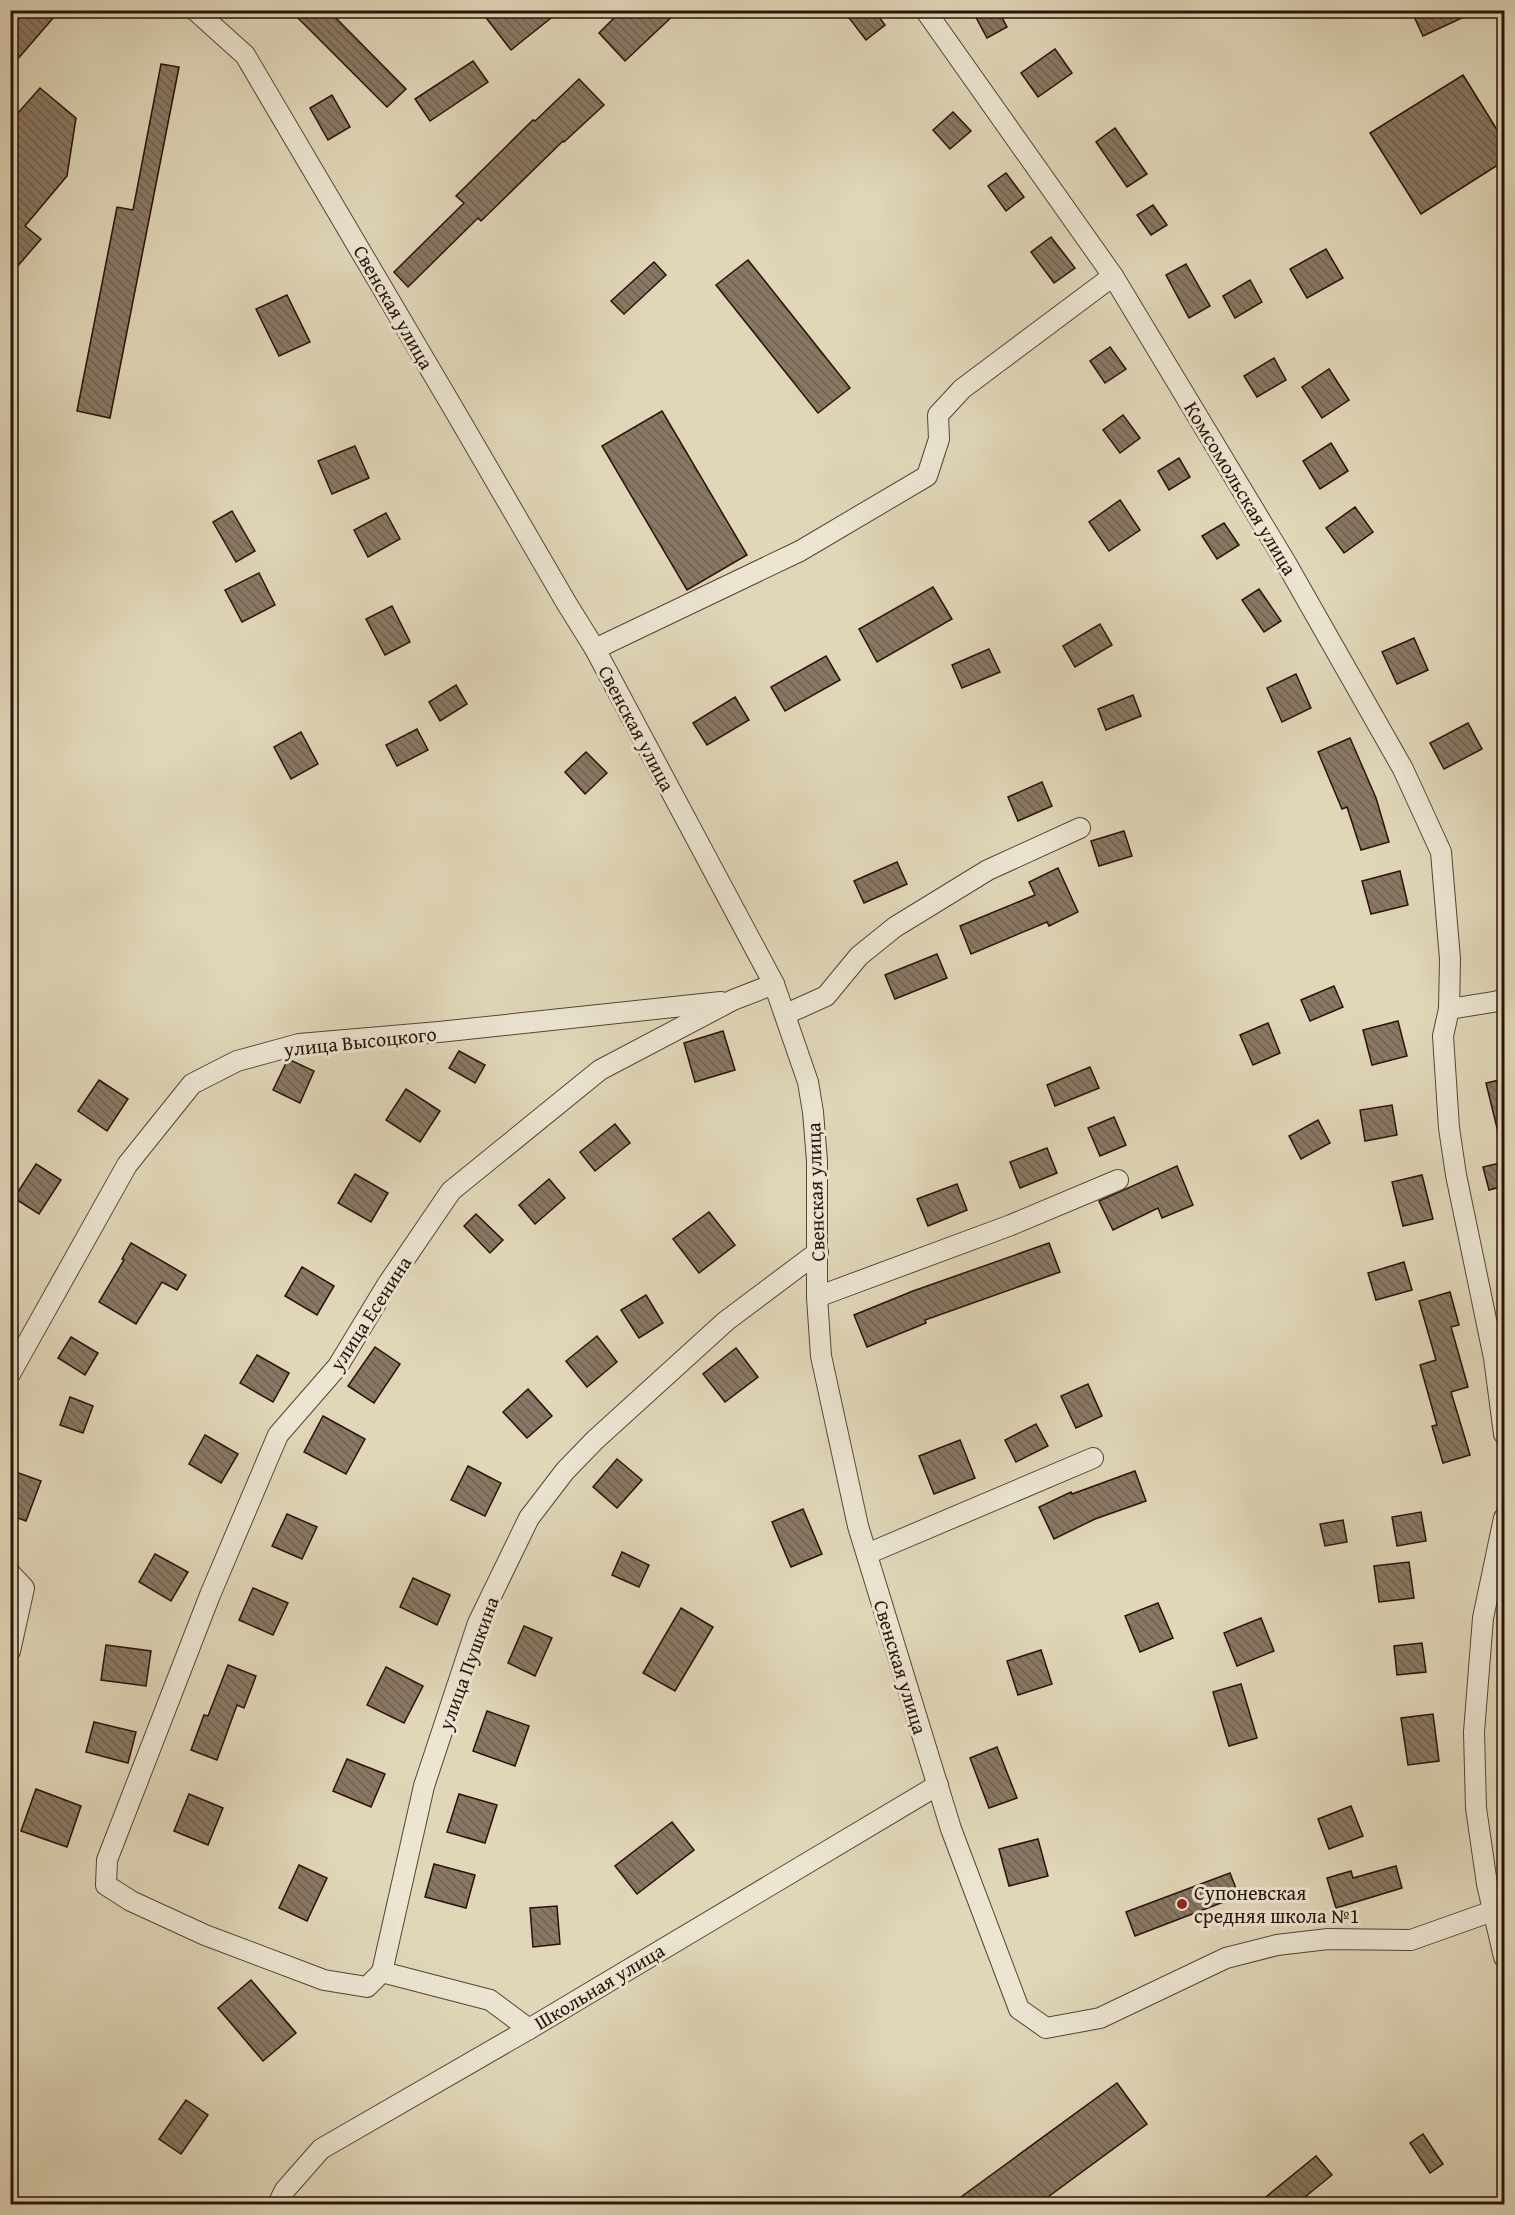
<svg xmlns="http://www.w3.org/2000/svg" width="1515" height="2215" viewBox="0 0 1515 2215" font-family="'Gentium Book Plus',serif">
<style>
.building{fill:url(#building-back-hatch);stroke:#2a1209;stroke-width:1.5}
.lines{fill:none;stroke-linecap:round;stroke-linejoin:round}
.street-casing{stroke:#584335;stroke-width:22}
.street{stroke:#ebe5d2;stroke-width:20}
.poi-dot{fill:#8f2418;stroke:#ebe5d2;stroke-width:2}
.labels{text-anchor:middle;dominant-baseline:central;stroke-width:6;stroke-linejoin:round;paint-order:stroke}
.street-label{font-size:20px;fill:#2a1209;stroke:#ebe5d2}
.poi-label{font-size:20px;fill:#2a1209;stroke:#ebe5d2;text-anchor:start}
</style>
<defs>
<pattern id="building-back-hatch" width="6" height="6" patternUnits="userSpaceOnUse" patternTransform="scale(1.5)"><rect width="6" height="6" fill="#897865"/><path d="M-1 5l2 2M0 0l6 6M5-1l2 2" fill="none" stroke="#706151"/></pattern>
</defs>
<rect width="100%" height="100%" fill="#e0d7b9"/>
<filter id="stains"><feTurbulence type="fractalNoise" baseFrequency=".00333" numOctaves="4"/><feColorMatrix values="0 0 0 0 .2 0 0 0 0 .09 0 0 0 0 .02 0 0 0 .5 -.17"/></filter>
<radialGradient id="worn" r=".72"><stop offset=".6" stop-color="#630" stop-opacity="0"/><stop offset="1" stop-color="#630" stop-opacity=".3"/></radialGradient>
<g class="building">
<path d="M10,10H60L10,68Z"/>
<path d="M290,10H328L406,89L387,107Z"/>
<path d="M480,10H561L511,50Z"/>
<path d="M622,10H679L625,61L599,33Z"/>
<path d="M843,10H874L885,25L866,40Z"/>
<path d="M972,10H998L1007,27L987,38Z"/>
<path d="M1411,10H1479L1423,36Z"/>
<path d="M1055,49L1072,73L1038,97L1021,73Z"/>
<path d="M473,61L488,82L430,121L415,99Z"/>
<path d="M161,64L179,67L110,418L77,411L117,207L133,210Z"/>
<path d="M1463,75L1504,141V161L1421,214L1370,133Z"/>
<path d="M579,79L604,105L564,142L563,141L481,221L478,218L408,287L394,272L464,203L456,196L533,120L535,121Z"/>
<path d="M40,88L76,118L67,176L25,226L41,239L10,275V122Z"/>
<path d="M332,95L350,127L328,140L310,108Z"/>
<path d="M953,112L971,131L950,149L933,130Z"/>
<path d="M1115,128L1147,174L1127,187L1096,142Z"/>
<path d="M1006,173L1024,197L1006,211L988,186Z"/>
<path d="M1153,205L1167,225L1151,235L1137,215Z"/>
<path d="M1051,237L1075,268L1054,283L1031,252Z"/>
<path d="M1326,249L1343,278L1307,298L1290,269Z"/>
<path d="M748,260L850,388L818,413L716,285Z"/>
<path d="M654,262L666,275L624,314L611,301Z"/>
<path d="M1186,264L1210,306L1189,318L1166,275Z"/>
<path d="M1250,280L1262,302L1235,318L1223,296Z"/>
<path d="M287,295L310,342L279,356L256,309Z"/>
<path d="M1110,347L1126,369L1105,383L1090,361Z"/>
<path d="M1274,358L1286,380L1257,397L1244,376Z"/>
<path d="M1329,369L1349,400L1322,418L1302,387Z"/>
<path d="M662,411L747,555L687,590L602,446Z"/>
<path d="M1123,415L1140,438L1120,453L1103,430Z"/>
<path d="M1331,443L1348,471L1320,489L1303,461Z"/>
<path d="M355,446L369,478L332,494L318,461Z"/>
<path d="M1179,458L1190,477L1169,490L1158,471Z"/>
<path d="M1120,500L1140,530L1109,551L1089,522Z"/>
<path d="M1355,507L1373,532L1344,553L1326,528Z"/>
<path d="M232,511L255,551L236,562L213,522Z"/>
<path d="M386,513L400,539L368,557L354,530Z"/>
<path d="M1224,523L1239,545L1217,559L1202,536Z"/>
<path d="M259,573L275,605L242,622L225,590Z"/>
<path d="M933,587L952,619L877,662L859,629Z"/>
<path d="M1259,589L1281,621L1264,632L1242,600Z"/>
<path d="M392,606L410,642L385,655L366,619Z"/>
<path d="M1100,624L1112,645L1075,667L1063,646Z"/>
<path d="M1414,638L1428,670L1397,684L1382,652Z"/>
<path d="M989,649L1000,672L962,688L952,665Z"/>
<path d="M826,656L840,680L785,711L771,687Z"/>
<path d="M1296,674L1311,708L1282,722L1267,688Z"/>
<path d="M456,685L467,704L440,721L429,702Z"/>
<path d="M1133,695L1141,716L1106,730L1098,709Z"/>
<path d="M735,697L749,720L707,745L693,723Z"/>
<path d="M1468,723L1482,749L1444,769L1430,743Z"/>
<path d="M417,729L428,750L397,766L386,745Z"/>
<path d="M301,732L318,764L291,779L274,747Z"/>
<path d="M1350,738L1376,798L1389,842L1361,850L1347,807L1342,809L1318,752Z"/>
<path d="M586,752L607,773L585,794L565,772Z"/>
<path d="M1042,782L1052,806L1018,821L1008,797Z"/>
<path d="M1124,831L1132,856L1099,866L1091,841Z"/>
<path d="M897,862L907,884L864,903L854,881Z"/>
<path d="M1058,868L1078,912L1049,926L1047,922L971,954L960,926L1035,895L1029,882Z"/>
<path d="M1400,871L1408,905L1371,914L1362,881Z"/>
<path d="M937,954L947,978L895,999L885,975Z"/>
<path d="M1334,986L1343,1007L1310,1021L1301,1000Z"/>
<path d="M1398,1021L1407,1056L1372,1065L1363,1030Z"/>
<path d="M1268,1023L1280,1053L1253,1065L1240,1035Z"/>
<path d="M723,1031L735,1070L695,1082L684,1043Z"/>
<path d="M459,1051L485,1065L475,1083L449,1068Z"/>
<path d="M288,1059L314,1071L300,1103L273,1090Z"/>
<path d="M1090,1067L1099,1088L1055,1106L1047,1085Z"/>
<path d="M1504,1079V1131L1498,1132L1486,1083Z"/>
<path d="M99,1080L128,1099L107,1131L78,1111Z"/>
<path d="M406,1089L440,1111L420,1142L386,1120Z"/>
<path d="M1392,1105L1397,1135L1365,1141L1360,1110Z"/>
<path d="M1114,1117L1126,1145L1100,1156L1088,1128Z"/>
<path d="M1318,1120L1330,1143L1301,1159L1289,1136Z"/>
<path d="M615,1124L630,1143L595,1171L580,1152Z"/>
<path d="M1047,1148L1057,1173L1020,1188L1010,1162Z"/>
<path d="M1504,1162V1186L1489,1190L1483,1167Z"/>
<path d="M36,1164L61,1180L39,1214L14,1198Z"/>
<path d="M1177,1166L1193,1205L1162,1218L1158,1208L1113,1230L1099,1201Z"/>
<path d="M355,1174L388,1193L371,1222L338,1203Z"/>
<path d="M1422,1175L1433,1219L1403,1226L1392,1182Z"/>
<path d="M549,1179L565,1198L535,1224L519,1205Z"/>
<path d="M957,1184L967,1210L928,1226L917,1199Z"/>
<path d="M709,1212L735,1245L699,1273L673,1239Z"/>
<path d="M476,1214L503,1240L490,1253L464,1226Z"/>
<path d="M131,1243L186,1275L177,1290L162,1282L136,1324L99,1302L124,1260L122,1259Z"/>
<path d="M1049,1243L1060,1272L925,1320L926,1323L867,1347L854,1315L913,1291Z"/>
<path d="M1404,1262L1412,1290L1376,1300L1368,1273Z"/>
<path d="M302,1267L334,1286L317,1315L285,1296Z"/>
<path d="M1450,1292L1459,1325L1451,1327L1468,1387L1451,1392L1470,1455L1443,1463L1432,1426L1437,1425L1420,1365L1436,1360L1419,1301Z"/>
<path d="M646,1295L663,1323L639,1338L621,1310Z"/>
<path d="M597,1336L617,1362L587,1387L566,1361Z"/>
<path d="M71,1337L98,1353L85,1375L58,1358Z"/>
<path d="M375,1347L400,1364L374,1403L348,1386Z"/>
<path d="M736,1348L758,1377L725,1402L703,1374Z"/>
<path d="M257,1355L289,1373L273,1402L240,1383Z"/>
<path d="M1088,1384L1102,1416L1076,1428L1061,1396Z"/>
<path d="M528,1389L552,1416L527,1438L503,1412Z"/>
<path d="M70,1397L93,1406L83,1433L60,1425Z"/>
<path d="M323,1416L365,1439L346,1474L304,1452Z"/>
<path d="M1036,1424L1048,1446L1016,1462L1005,1440Z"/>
<path d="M205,1435L238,1454L221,1483L189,1464Z"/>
<path d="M960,1440L975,1478L934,1494L919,1456Z"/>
<path d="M617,1459L642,1480L617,1508L593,1487Z"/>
<path d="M468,1466L501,1483L485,1516L451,1500Z"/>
<path d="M10,1470L41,1481L26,1521L10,1515Z"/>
<path d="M1135,1471L1146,1501L1095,1519L1054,1539L1039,1507L1071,1492L1072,1494Z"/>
<path d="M803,1509L822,1554L791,1567L772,1522Z"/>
<path d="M1421,1512L1426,1541L1397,1546L1392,1517Z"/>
<path d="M287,1514L317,1527L302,1559L272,1546Z"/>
<path d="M1343,1520L1347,1542L1325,1546L1320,1524Z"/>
<path d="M622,1552L649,1565L639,1587L612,1575Z"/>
<path d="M155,1554L188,1572L171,1601L139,1582Z"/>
<path d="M1409,1562L1414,1598L1379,1602L1374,1566Z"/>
<path d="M413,1578L450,1595L437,1625L400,1607Z"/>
<path d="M253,1588L288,1603L273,1635L239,1620Z"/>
<path d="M1158,1603L1173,1638L1140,1652L1125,1616Z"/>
<path d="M681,1608L713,1627L675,1691L643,1673Z"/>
<path d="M1261,1618L1274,1651L1237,1666L1224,1633Z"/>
<path d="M524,1626L552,1638L535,1676L508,1663Z"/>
<path d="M1422,1643L1426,1672L1397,1675L1394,1646Z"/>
<path d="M106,1645L151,1651L146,1686L101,1680Z"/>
<path d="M1041,1650L1052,1684L1018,1695L1007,1661Z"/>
<path d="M228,1665L256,1676L244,1708L237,1705L217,1760L191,1750L204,1715L208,1716Z"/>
<path d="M386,1667L423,1686L404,1723L367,1705Z"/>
<path d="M1241,1684L1257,1738L1229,1746L1213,1692Z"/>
<path d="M487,1711L529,1726L515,1766L473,1751Z"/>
<path d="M1433,1714L1439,1761L1408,1765L1401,1718Z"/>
<path d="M94,1722L136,1732L128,1763L86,1752Z"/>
<path d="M997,1747L1017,1798L989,1808L970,1758Z"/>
<path d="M347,1759L385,1774L371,1807L333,1791Z"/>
<path d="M36,1789L81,1806L67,1847L21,1831Z"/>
<path d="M189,1794L223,1808L208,1845L174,1831Z"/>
<path d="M459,1794L497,1805L485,1843L447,1832Z"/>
<path d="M1351,1806L1363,1836L1329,1849L1318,1819Z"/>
<path d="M672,1822L694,1850L637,1894L615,1866Z"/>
<path d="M1038,1839L1048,1876L1009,1886L999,1849Z"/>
<path d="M434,1864L475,1875L466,1908L425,1897Z"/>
<path d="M299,1865L327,1878L307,1921L279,1908Z"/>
<path d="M1396,1866L1402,1888L1336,1908L1327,1878L1351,1871L1353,1878Z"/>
<path d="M1230,1873L1239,1896L1135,1936L1126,1912Z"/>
<path d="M557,1906L560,1944L533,1947L530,1908Z"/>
<path d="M251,1980L296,2033L263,2061L218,2008Z"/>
<path d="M1117,2083L1147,2124L1037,2205H950Z"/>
<path d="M186,2100L208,2115L181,2154L159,2139Z"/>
<path d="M1423,2134L1443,2164L1430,2173L1410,2143Z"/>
<path d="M1316,2156L1332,2175L1295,2205H1256Z"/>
</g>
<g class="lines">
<defs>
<g id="street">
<path d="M195,10L245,55L456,413L567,604L595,649L774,984L808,1082L813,1112L817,1161V1297L821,1356L858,1526L951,1829L1019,2009L1046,2028L1100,2018L1226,1958L1277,1945L1328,1939L1411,1940L1504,1907"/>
<path d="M925,10L1113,276L1286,563L1403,769L1441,852L1450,959L1449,1009L1443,1036L1449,1128L1456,1175L1494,1358L1504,1434"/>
<path d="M595,649L800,551L927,476L939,439L938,415L962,389L1113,276"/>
<path d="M1449,1009L1499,1001L1504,997"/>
<path d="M786,1014L826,996L859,956L895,927L988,870L1080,828"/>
<path d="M817,1297L1011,1225L1118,1180"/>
<path d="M10,1374L127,1165L192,1084L237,1061L299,1044L439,1032L721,1002"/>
<path d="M1504,1518L1483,1618L1474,1732L1476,1808L1487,1884L1504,1957"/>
<path d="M867,1554L1093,1458"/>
<path d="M10,1573L24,1588L10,1651"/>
<path d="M382,1972L367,1987L324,1980L205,1935L131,1901L106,1885L107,1860L210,1595L278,1435L338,1366L387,1285L451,1191L600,1070L733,1000L774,984"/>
<path d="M529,2029L490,2000L382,1972L424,1786L478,1623L529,1518L565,1471L595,1440L726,1321L818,1252"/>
<path d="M278,2204L285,2190L321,2149L529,2029L938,1785"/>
</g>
</defs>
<use href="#street" class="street-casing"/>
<use href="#street" class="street"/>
</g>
<circle class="poi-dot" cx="1182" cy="1904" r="6"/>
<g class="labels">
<g class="street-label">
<text transform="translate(394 307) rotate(60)">Свенская улица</text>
<text transform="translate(1241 488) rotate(59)">Комсомольская улица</text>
<text transform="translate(637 728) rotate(62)">Свенская улица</text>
<text transform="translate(360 1041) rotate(-6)">улица Высоцкого</text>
<text transform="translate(815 1192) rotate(-92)">Свенская улица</text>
<text transform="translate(370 1313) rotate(-57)">улица Есенина</text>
<text transform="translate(468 1663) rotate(-70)">улица Пушкина</text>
<text transform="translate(901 1667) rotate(73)">Свенская улица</text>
<text transform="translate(599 1986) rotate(-31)">Школьная улица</text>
</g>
<g class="poi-label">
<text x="1194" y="1892">Супоневская<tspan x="1194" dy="23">средняя школа №1</tspan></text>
</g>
</g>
<rect width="1515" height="2215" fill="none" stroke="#e0d7b9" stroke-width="36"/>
<rect x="12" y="12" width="1491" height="2191" fill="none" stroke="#2a1209" stroke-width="3"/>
<rect x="18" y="18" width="1479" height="2179" fill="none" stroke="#2a1209" stroke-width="1.5"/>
<rect width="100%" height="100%" filter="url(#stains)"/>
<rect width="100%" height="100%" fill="url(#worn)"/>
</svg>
